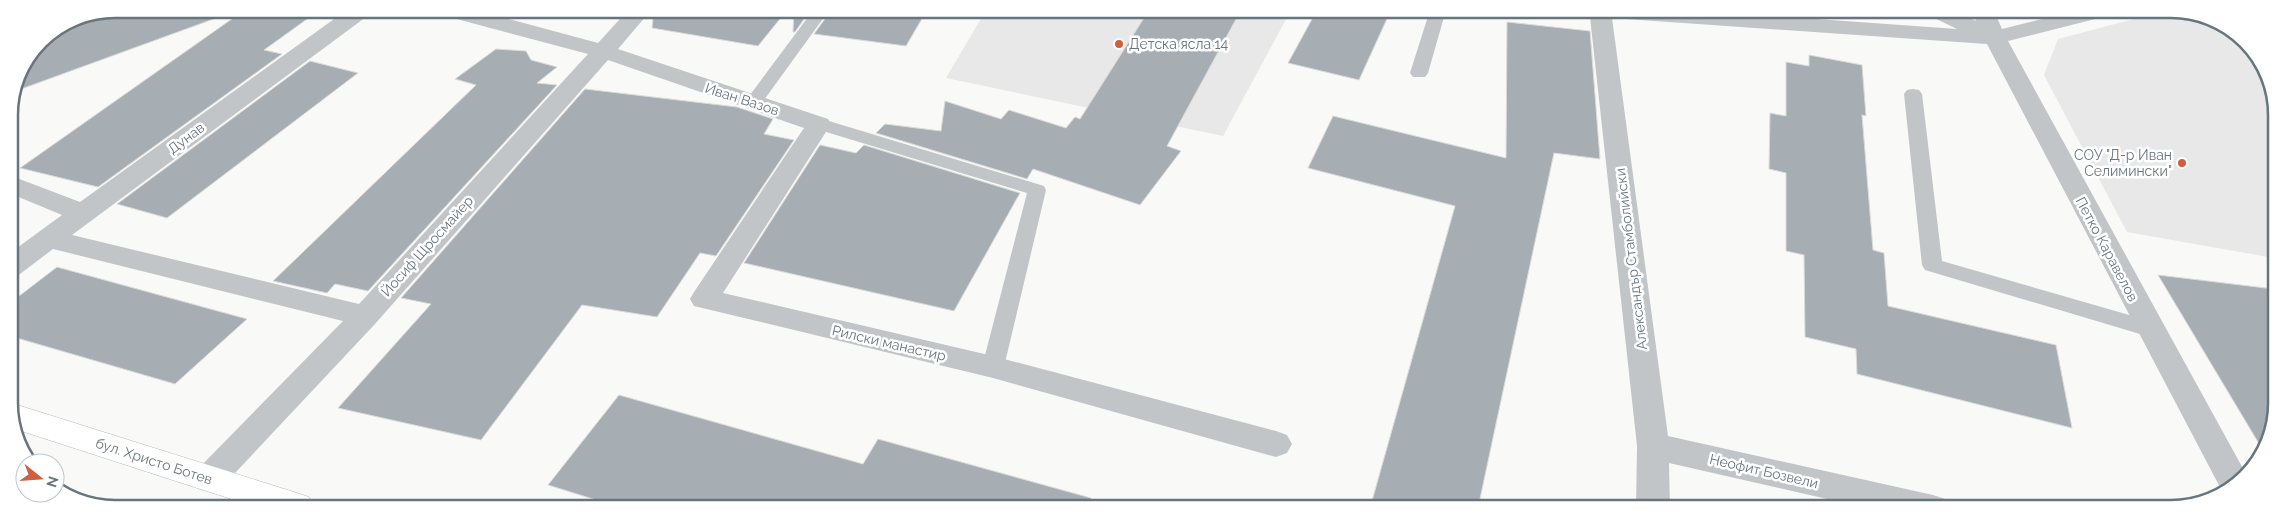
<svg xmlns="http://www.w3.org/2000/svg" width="2285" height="518" viewBox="0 0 2285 518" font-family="Raleway,sans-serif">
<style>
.built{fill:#e7e8e7}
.building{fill:#a7aeb3;stroke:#dbdbd9}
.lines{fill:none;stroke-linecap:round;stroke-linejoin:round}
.secondary-casing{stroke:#b4b9bd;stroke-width:1}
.lane{fill:#c1c5c8;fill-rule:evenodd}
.street{fill:#c1c5c8;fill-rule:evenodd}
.secondary{fill:#fff;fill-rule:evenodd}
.poi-dot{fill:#d05f40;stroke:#fff;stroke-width:2}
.labels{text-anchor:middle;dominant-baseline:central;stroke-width:5;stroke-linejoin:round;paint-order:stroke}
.poi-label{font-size:14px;fill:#67757f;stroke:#fff;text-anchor:start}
.street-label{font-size:14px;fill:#67757f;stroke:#fff}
.rim{fill:none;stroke:#67757f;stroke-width:2.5}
</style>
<rect width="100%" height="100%" fill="#f9f9f7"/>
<g class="built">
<path d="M986,10H1291L1223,136L946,78Z"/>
<path d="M2164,11H2191L2245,39L2274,93V258L2127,232L2044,75L2058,39Z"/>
</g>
<g class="building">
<path d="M114,9H229L230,13L13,92L17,74L40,39L74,17Z"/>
<path d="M246,9H321L264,50L282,54L98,187L20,168Z"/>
<path d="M654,9H788L758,46L652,28Z"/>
<path d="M794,9H811L795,32H793Z"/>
<path d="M832,9L927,10L906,46L814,34Z"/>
<path d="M1149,10H1241L1167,146L1181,151L1140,205L1033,169L1027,179L876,133L885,124L941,131L945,101L1001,119L1009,110L1066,128L1075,117L1080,119Z"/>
<path d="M1317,10H1391L1359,80L1288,63Z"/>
<path d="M1507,22L1590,31L1600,159L1554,153L1478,508H1370L1455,206L1308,168L1333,116L1506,158Z"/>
<path d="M496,49L526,51L531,60L557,67L537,83L557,85L368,291L335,284L327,293L273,281L476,85L455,79Z"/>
<path d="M1809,55L1862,65L1866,116L1862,115L1873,250L1884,253L1888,306L2056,345L2072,428L1857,374L1856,349L1805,337L1804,255L1786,251V173L1769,169L1770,113L1786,116V62L1809,66Z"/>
<path d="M310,61L358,73L167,218L117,204Z"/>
<path d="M585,89L737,107L773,119L764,134L794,140L716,256L700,253L657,317L582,305L481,440L338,408L431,304L401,298Z"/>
<path d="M820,145L856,153L864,145L1020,193L954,311L744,263Z"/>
<path d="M57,267L247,319L175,384L10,336V303Z"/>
<path d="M2158,275L2274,289V424L2261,447Z"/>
<path d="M619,395L863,464L878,439L1091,498L1090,508H622L548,485Z"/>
</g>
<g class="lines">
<defs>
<path id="secondary" d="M11,403L297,493L309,497L313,507H256L12,428Z"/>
</defs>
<use href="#secondary" class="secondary-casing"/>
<g class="lane">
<path d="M814,9H830L759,107H747L744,103L747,99Z"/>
<path d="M1430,10H1446L1428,73L1425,77H1413L1410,73Z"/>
<path d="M1913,89L1919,90L1922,94L1942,261L2157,323L2161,329L2157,335L2150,337L1925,270L1922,265L1904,94L1907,90Z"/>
<path d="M819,118L1044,186L1046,190L1004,367L1001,373L993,375L985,373L982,367L1027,193L813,128L810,124L813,120Z"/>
</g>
<g class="street">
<path d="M348,9H373L370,14L72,235L359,304L588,54L438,14L435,9H472L598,43L629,9H652L618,49L828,119L831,124L723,293L993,356L1276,431L1287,435L1292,444L1287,453L1276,457L993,378L694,306L690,299L694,292L804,128L608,60L375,324L220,489L209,492L198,489L193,479L198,469L343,321L53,249L20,274L10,277V253L62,215L9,193V175L80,202Z"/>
<path d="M1579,10H1690L1957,29L1928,15L1925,10H1955L1976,21L1972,11H1994L2002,29L2075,11H2110L2107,16L2008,41L2246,474L2240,483L2222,491L1987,44L1612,18L1668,436L1933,495L1945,499L1949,509H1871L1669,463L1670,509H1636L1637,446L1590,17L1582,15Z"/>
</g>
<use href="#secondary" class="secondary"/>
</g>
<g class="poi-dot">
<circle cx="1119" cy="44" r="5"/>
<circle cx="2182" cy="163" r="5"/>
</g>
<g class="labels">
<g class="poi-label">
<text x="1129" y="44">Детска ясла 14</text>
<text x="2172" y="155" text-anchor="end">СОУ "Д-р Иван<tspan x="2172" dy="16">Селимински"</tspan></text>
</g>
<g class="street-label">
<text transform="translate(742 99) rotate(18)">Иван Вазов</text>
<text transform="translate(186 138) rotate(-37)">Дунав</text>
<text transform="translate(427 246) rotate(-48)">Йосиф Щросмайер</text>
<text transform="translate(2107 249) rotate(62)">Петко Каравелов</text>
<text transform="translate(1631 259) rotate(-97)">Александър Стамболийски</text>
<text transform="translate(889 343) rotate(13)">Рилски манастир</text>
<text transform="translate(154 461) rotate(18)">бул. Христо Ботев</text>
<text transform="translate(1764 471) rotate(13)">Неофит Бозвели</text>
</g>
</g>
<path d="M0 0H2285V518H0ZM115 18H2171A97 97 0 0 1 2268 115V403A97 97 0 0 1 2171 500H115A97 97 0 0 1 18 403V115A97 97 0 0 1 115 18Z" fill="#fff" fill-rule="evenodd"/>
<path class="rim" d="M115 18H2171A97 97 0 0 1 2268 115V403A97 97 0 0 1 2171 500H115A97 97 0 0 1 18 403V115A97 97 0 0 1 115 18Z"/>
<g transform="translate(40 478) rotate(107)"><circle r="24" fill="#ffffff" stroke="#c2c8cc"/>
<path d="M0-4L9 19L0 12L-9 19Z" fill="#d05f40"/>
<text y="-8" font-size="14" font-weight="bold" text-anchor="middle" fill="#67757f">N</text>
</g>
</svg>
